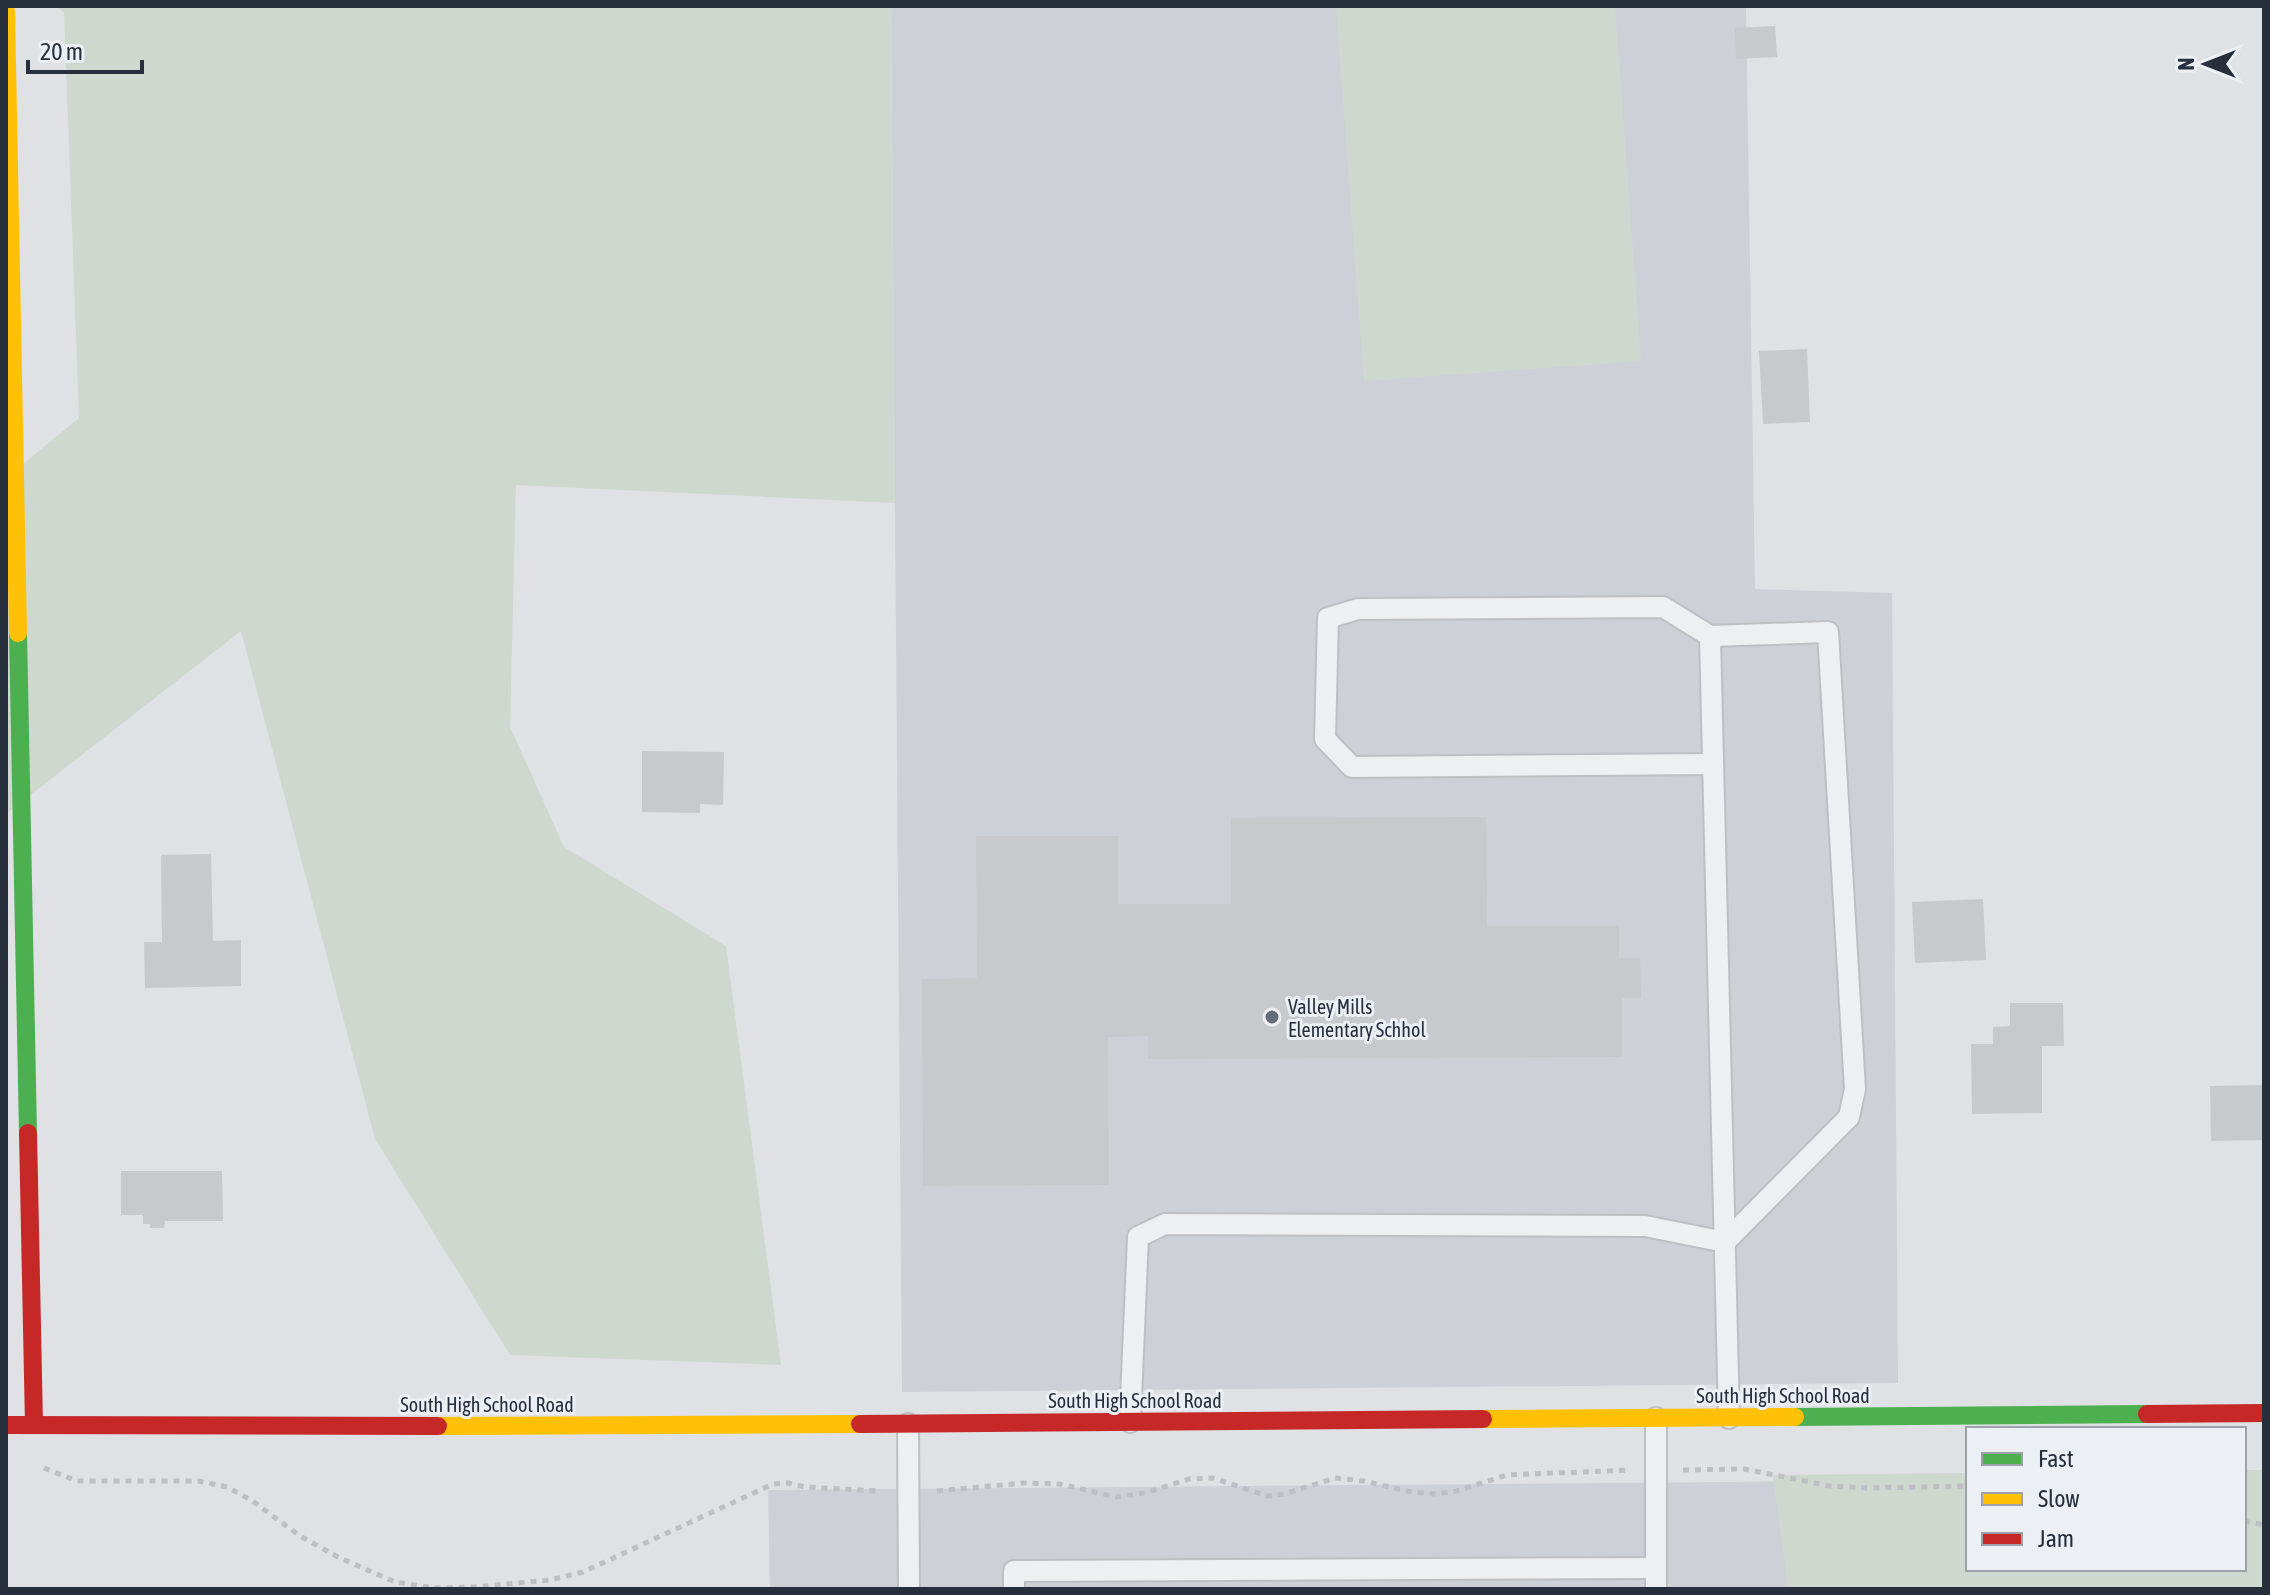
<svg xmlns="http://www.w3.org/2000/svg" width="2270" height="1595" viewBox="0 0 2270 1595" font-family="'Asap Condensed',sans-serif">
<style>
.built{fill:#cdd0d7}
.green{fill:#cfd8cf}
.building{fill:#c7c9cc}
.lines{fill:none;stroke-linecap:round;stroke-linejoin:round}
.lane-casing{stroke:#bdbfc2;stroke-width:24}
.path{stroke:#bebfc4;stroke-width:5;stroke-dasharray:6 6;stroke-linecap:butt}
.lane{stroke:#eeeff1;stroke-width:20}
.fast{stroke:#4caf50;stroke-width:18}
.slow{stroke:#ffc107;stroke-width:18}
.jam{stroke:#c62828;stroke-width:18}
.poi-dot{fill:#676d77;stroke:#eceff4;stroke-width:3}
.labels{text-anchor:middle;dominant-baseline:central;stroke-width:6;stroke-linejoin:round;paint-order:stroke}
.poi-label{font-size:20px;fill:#272e3c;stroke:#eceff4;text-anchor:start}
.street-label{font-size:20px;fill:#272e3c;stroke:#eceff4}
</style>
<rect width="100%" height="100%" fill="#dfe1e4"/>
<g class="built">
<path d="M891,6H1746L1755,589L1892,593L1898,1383L902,1392Z"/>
<path d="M1968,1480V1569H2244L2264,1589H770L768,1490Z"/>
</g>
<g class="green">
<path d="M55,6H891L895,503L516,485L510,727L564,847L726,946L781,1365L510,1355L375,1139L241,631L6,814V478L79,418L64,12Z"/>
<path d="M1336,6H1615L1641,361L1364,381Z"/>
<path d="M2244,1470H2264V1589H1788L1773,1475L1968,1473V1569H2244Z"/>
</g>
<g class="building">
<path d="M1775,26L1777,57L1736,59L1735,28Z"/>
<path d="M1807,349L1810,422L1763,424L1759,351Z"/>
<path d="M642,751L724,752L723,805L700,804V813L642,812Z"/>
<path d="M1486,817L1487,926H1619V958H1640L1641,998H1622V1057L1148,1059V1036L1108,1037L1109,1185L923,1186L922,979L977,978L976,836H1118V904H1231V818Z"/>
<path d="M211,854L213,941L241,940V986L145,988L144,942H162L161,855Z"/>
<path d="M1983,899L1986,960L1915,963L1912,902Z"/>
<path d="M2010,1003H2063L2064,1046H2042V1113L1972,1114L1971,1044H1993V1027L2010,1026Z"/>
<path d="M2264,1085V1140L2211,1141L2210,1086Z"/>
<path d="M121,1171H222L223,1221H165L164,1228H150V1224H143V1215H121Z"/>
</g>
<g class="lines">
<defs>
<g id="lane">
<path d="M1710,636L1729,1418"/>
<path d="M1712,764L1352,767L1325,739L1328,618L1358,609L1663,607L1710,636L1828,632L1855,1089L1849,1117L1725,1242"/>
<path d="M1656,1418V1589"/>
<path d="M1130,1422L1138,1237L1165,1224L1645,1226L1725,1242"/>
<path d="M908,1424L909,1589"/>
<path d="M1014,1589V1571L1656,1568"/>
</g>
</defs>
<use href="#lane" class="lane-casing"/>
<g class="path">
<path d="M44,1468L77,1481H198L227,1487L251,1500L300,1536L338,1557L395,1582L434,1588L475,1587L550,1580L583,1572L773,1484L788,1483L805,1487L879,1491"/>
<path d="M1683,1470L1744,1469L1830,1486L1866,1488L1968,1486"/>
<path d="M937,1491L1024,1483L1060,1484L1116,1497L1145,1493L1189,1479L1213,1478L1267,1496L1284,1494L1335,1478L1364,1481L1406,1491L1433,1494L1457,1491L1507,1475L1629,1470"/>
<path d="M2244,1521L2264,1525"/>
</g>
<use href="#lane" class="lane"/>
<g class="fast">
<path d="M18,633L28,1133"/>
<path d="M1795,1417L2147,1414"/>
</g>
<g class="slow">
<path d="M6,11L18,633"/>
<path d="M1483,1419L1795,1417"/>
<path d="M438,1426L860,1424"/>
</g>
<g class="jam">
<path d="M28,1133L34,1425"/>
<path d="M2147,1414L2264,1413"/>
<path d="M860,1424L1483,1419"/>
<path d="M6,1425L438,1426"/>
</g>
</g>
<circle class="poi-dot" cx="1272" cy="1017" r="8"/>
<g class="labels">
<g class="poi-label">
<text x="1288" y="1006">Valley Mills<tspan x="1288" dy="23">Elementary Schhol</tspan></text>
</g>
<g class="street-label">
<text x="1783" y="1395">South High School Road</text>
<text x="1135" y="1400">South High School Road</text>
<text x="487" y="1404">South High School Road</text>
</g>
</g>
<rect width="2270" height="1595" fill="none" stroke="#272e3c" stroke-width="16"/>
<rect x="1966" y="1427" width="280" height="144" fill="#eceff4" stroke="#9da2aa" stroke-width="2"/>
<rect x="1982" y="1453" width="40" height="12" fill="#4caf50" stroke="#9da2aa" stroke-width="2"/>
<text x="2038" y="1467" font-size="24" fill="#272e3c">Fast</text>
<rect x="1982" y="1493" width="40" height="12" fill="#ffc107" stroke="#9da2aa" stroke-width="2"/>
<text x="2038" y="1507" font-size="24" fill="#272e3c">Slow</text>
<rect x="1982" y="1533" width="40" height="12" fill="#c62828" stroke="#9da2aa" stroke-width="2"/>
<text x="2038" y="1547" font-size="24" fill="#272e3c">Jam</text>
<g transform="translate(2206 64) rotate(270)" stroke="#eceff4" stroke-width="6" paint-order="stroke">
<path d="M0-6L14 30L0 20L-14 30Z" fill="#272e3c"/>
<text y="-12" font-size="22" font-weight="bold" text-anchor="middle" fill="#272e3c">N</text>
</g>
<path d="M28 60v12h114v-12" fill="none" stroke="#272e3c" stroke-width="4"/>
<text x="40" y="60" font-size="24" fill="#272e3c" stroke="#eceff4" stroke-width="6" paint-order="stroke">20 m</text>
</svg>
